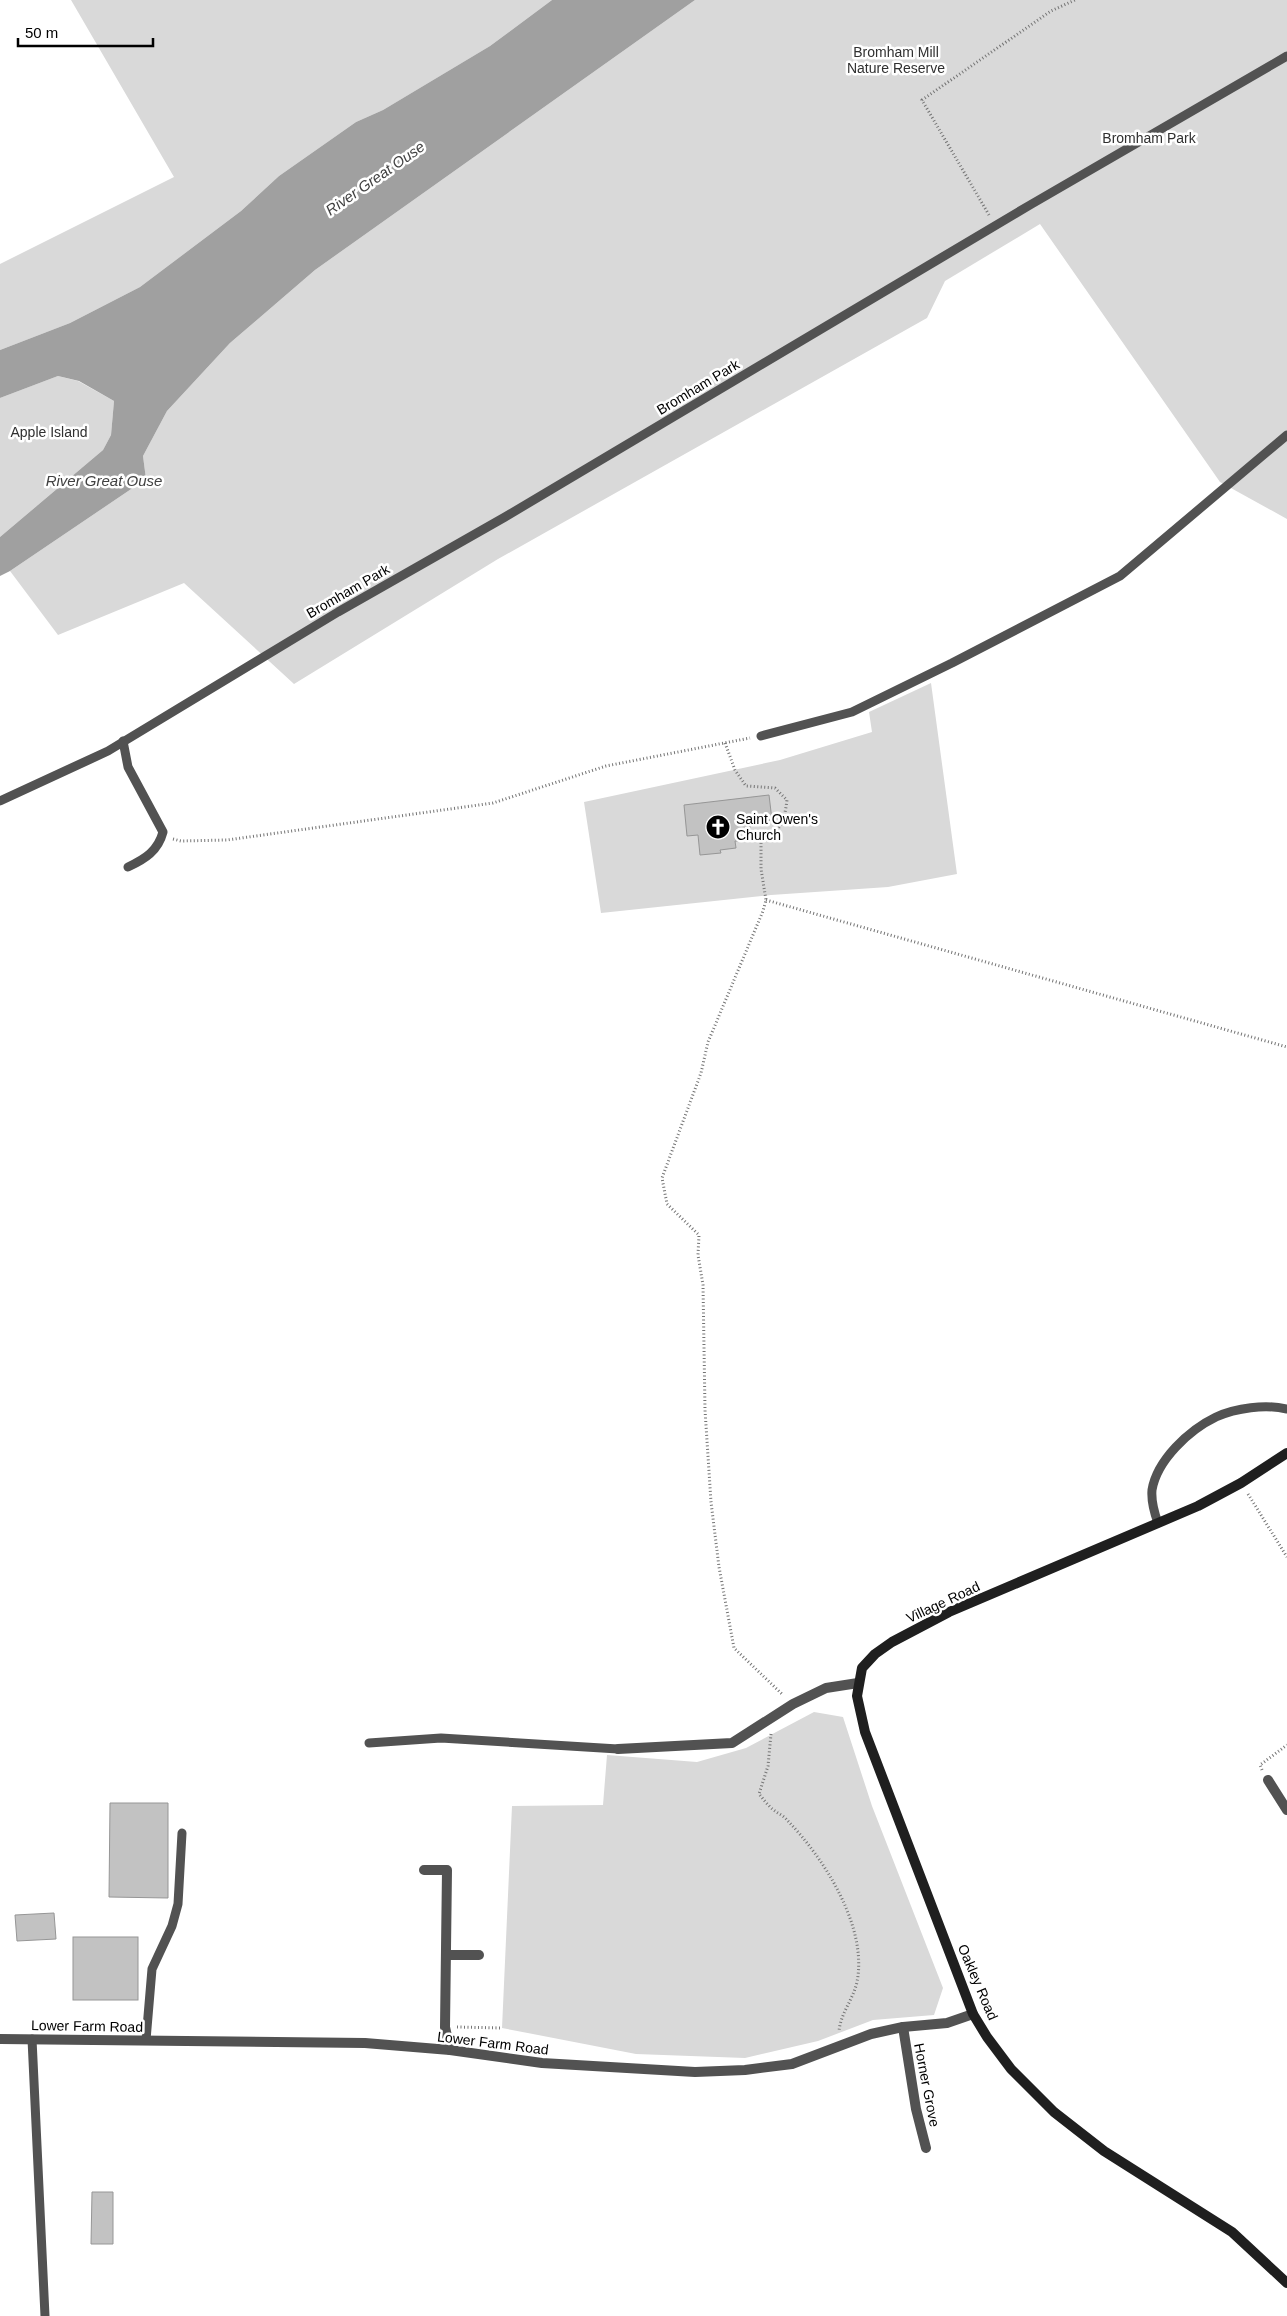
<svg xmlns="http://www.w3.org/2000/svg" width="1287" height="2316" viewBox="0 0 1287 2316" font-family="Arial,sans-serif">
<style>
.green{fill:#d9d9d9}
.water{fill:#a0a0a0}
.building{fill:#c2c2c2;stroke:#969696}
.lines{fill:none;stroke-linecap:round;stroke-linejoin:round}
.path{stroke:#747474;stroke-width:3;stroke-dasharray:1 2.5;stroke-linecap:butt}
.lane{stroke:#525252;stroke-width:9}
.street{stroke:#525252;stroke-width:10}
.secondary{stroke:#1f1f1f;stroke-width:10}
.labels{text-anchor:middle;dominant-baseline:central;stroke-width:5;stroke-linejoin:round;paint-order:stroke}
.park-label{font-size:14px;fill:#303030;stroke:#fff}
.street-label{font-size:14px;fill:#000;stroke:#fff}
.poi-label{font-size:14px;fill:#000;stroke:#fff;text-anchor:start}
.water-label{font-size:15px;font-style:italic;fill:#414141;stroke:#fff}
</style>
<rect width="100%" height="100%" fill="#fff"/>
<g class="green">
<path d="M71,0H552L490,46L383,110L356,122L279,176L241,211L140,287L70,323L0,350V264L174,177Z"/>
<path d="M695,0H1287V519L1220,482L1040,224L945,281L927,318L498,559L294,684L184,583L58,635L10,571L146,479L143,456L167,411L230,343L315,270Z"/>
<path d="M58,376L78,381L114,401L111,435L103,450L0,537V398Z"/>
<path d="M931,683L957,874L888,887L771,895L601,913L584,802L780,760L872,732L869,712Z"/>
<path d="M814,1712L843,1717L872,1806L943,1988L934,2015L873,2020L818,2041L745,2058L636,2054L502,2028L512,1806L603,1805L607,1755L697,1762L746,1748Z"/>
</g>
<path class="water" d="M552,0H695L315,270L230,343L167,411L143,456L146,479L10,571L0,576V537L103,450L111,435L114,401L79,381L58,376L0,398V350L70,323L140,287L241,211L279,176L356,122L383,110L490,46Z"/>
<g class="building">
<path d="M769,795L772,820L750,823V830L738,832L739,841H735L736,848L720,850L721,853L700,855L698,835L687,836L684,805Z"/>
<path d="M110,1803H168V1898L109,1897Z"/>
<path d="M54,1913L56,1939L17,1941L15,1915Z"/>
<rect x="73" y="1937" width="65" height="63"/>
<path d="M92,2192H113V2244H91Z"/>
</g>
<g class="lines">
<g class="path">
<path d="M989,215L922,100L1051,11L1075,0"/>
<path d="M725,743L735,770L746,786L775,788L787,800C784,823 781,830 761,842V869L766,900L763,911L708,1042L701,1073L662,1178L667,1204L699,1235L698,1255L703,1285L705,1410L711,1502L719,1567L734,1648L783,1695"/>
<path d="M173,839L181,841L227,840L493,803L606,766L750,738"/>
<path d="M766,900L1287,1047"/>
<path d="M1248,1494L1287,1557"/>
<path d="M771,1734L768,1766L759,1794C764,1800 769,1807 775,1811C779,1814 784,1816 787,1820C824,1858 868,1927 857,1982C853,2000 840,2014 839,2032"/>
<path d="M1262,1770L1260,1765L1287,1745"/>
<path d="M457,2027L502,2028"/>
</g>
<g class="lane">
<path d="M761,736L852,712L952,663L1120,576L1287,435"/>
<path d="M123,741L128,767L163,832C158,851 145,859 128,867"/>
<path d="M0,801L108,751L338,612L505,517L1030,205L1287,56"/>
<path d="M1158,1523C1154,1512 1151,1502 1152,1490C1157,1460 1189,1430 1216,1417C1236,1408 1265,1404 1287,1409"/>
<path d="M369,1743L441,1738L618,1749"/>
<path d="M32,2039L45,2316"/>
<path d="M146,2040L152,1969L172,1926L178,1904L182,1833"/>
</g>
<g class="street">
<path d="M618,1749L732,1743L793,1704L826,1688L858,1683"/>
<path d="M1268,1780L1287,1810"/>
<path d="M424,1870H447L445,2027L450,2050"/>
<path d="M446,1955H479"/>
<path d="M903,2027L916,2109L926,2148"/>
<path d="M0,2039L365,2043L450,2050L542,2063L695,2072L745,2070L792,2064L871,2034L903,2027L947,2023L973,2014"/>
</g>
<path class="secondary" d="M1287,1453L1241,1483L1198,1506L949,1612L892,1642L875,1654L862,1668L857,1696L865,1732L924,1886L973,2014L987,2037L1011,2069L1054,2112L1104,2151L1232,2232L1287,2283"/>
</g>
<defs>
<symbol id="church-disc" viewBox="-11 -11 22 22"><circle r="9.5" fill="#000" stroke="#fff"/><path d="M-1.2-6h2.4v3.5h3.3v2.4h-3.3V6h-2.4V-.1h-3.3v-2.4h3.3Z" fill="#fff"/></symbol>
</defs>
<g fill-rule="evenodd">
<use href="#church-disc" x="704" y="813" width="28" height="28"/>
</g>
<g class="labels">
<g class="park-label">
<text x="896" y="52">Bromham Mill<tspan x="896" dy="16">Nature Reserve</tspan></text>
<text x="1149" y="138">Bromham Park</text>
<text x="49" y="432">Apple Island</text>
</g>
<g class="street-label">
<text transform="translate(698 387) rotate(-31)">Bromham Park</text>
<text transform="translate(348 591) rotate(-30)">Bromham Park</text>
<text transform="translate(943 1602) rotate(-25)">Village Road</text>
<text transform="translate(978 1982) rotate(67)">Oakley Road</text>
<text transform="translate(87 2026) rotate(1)">Lower Farm Road</text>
<text transform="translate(493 2043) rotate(7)">Lower Farm Road</text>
<text transform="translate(927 2085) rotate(79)">Horner Grove</text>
</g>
<g class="poi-label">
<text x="736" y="819">Saint Owen's<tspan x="736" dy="16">Church</tspan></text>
</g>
<g class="water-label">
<text transform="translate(375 178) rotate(-35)">River Great Ouse</text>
<text x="104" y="480">River Great Ouse</text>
</g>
</g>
<path d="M18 38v8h135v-8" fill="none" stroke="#000000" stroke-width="2.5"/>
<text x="25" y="38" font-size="15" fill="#000000" stroke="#ffffff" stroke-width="4" paint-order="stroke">50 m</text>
</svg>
